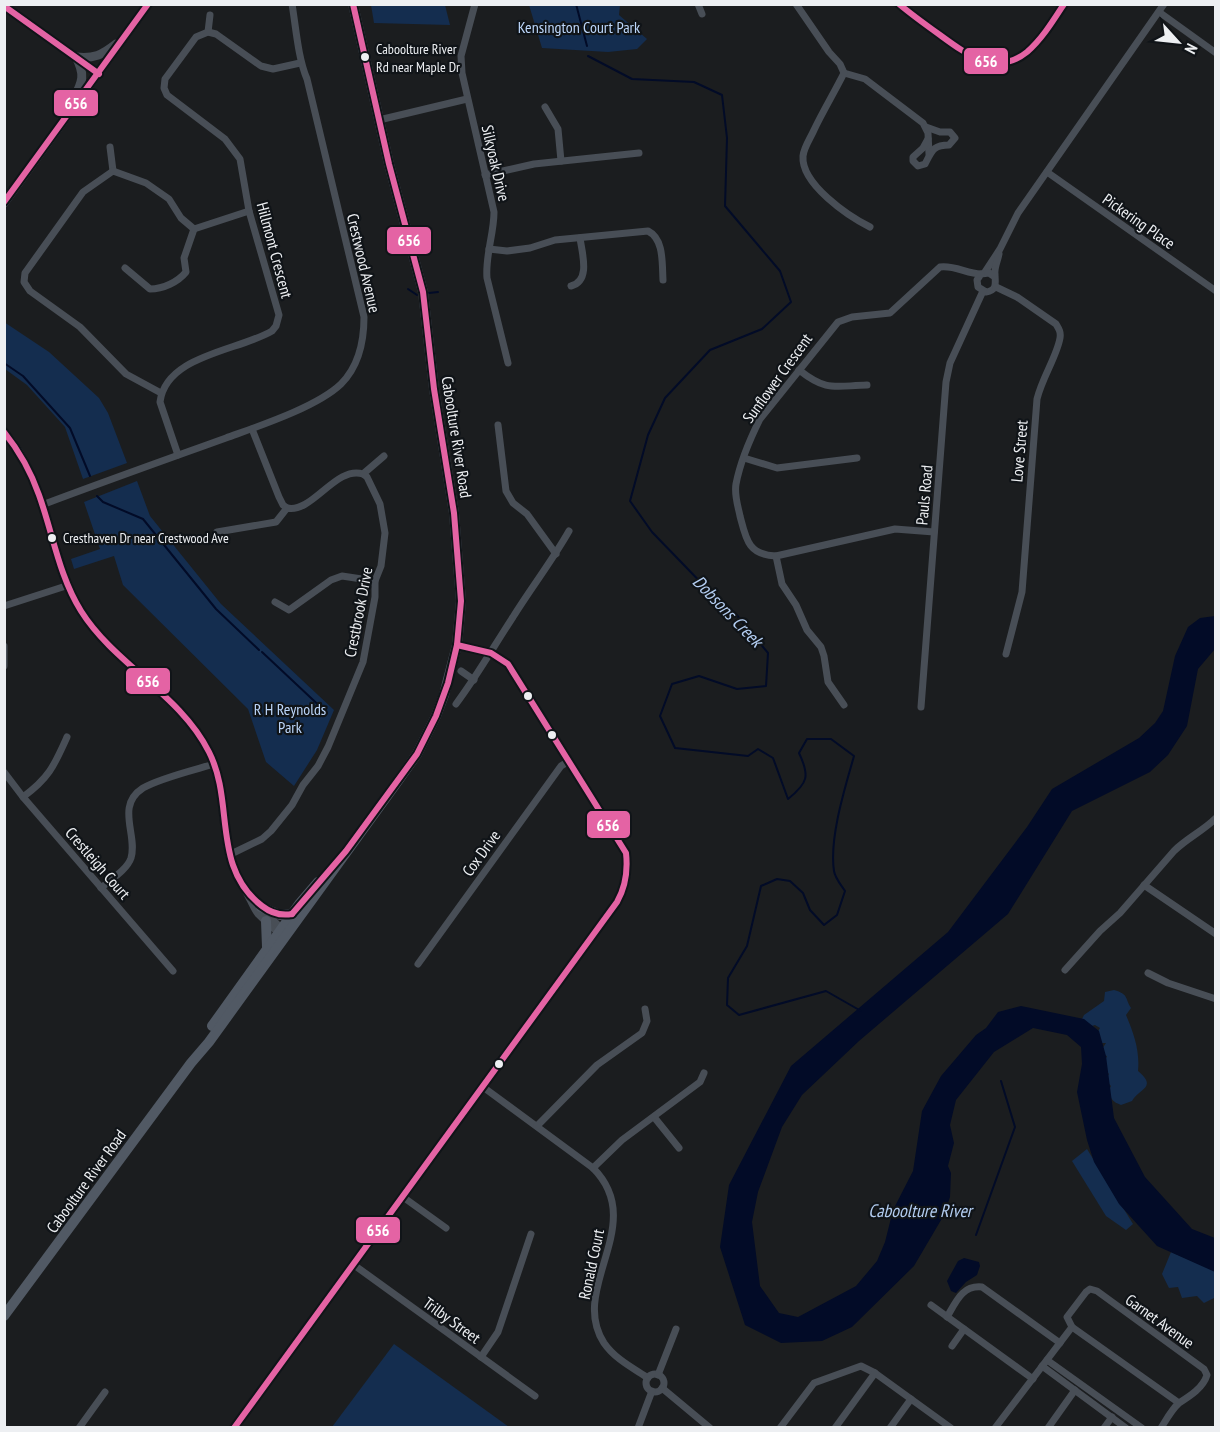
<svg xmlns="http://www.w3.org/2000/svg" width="1220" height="1432" viewBox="0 0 1220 1432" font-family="'PT Sans Narrow',sans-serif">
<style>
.green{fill:#142d4f}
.water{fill:#020b27}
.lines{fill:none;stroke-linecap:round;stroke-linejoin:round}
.stream{stroke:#020b27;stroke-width:2}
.minor{stroke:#484e56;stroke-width:7}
.tertiary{stroke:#484e56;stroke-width:9}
.secondary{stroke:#515964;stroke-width:10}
.bus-1-casing{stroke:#101418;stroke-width:10}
.bus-1{stroke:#e463a4;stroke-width:6}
.bus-dot{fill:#edeff2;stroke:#101418;stroke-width:2}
.labels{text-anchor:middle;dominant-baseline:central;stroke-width:4.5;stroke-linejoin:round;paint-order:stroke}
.bus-label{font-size:14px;fill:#edeff2;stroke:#101418;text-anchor:start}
.park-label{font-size:16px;fill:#bcd6fa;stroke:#101418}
.street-label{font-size:16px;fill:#edeff2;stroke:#101418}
.water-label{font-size:18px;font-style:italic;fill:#b3cdf1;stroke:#101418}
.line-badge{stroke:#101418;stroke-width:2}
.badge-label{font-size:16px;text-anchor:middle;font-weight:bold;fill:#fff}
</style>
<rect width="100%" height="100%" fill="#1b1d1f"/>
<g class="green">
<path d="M371,5H445L450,25L374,23Z"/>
<path d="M529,5H620L619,15L647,39L637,49L608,52L542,48Z"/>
<path d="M4,322L49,352L99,398L108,413L127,463L83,479L65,427L27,385L5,369Z"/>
<path d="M137,481L150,516L221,604L334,710L317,750L294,786L266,762L248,709L123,585L114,556L74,569L71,559L100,549L84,502Z"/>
<path d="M1114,990C1129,994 1125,999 1131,1008L1126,1015C1134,1034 1140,1051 1138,1071C1158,1088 1139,1088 1132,1101L1121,1105C1113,1102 1110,1099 1109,1090L1111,1086L1107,1082L1106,1078L1109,1074L1106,1071L1104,1063L1107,1056L1103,1055L1102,1049L1106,1043H1100L1096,1035L1100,1028L1095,1025L1085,1028L1080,1023L1084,1015L1104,1001L1105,992Z"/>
<path d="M1087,1149L1133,1224L1126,1230L1106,1216L1072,1161Z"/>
<path d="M1171,1252L1215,1271L1214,1298L1204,1303L1197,1296L1182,1298L1178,1287L1169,1288L1162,1274Z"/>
<path d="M394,1344L509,1427H332Z"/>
</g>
<g class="water">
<path d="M1215,616V649L1198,669L1187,726L1168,755L1150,772L1072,811L1008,914L859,1041L802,1095L782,1127L758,1192L752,1222L760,1286L779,1313L798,1317L856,1286L877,1261L885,1242L893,1210L913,1171L922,1111L941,1076L976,1035L986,1028L998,1012L1021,1006L1084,1019L1099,1031L1106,1056L1114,1118L1145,1177L1192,1229L1215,1238V1272L1157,1246L1119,1204L1094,1162L1087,1140L1077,1092L1082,1064L1081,1047L1067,1035L1033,1028L994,1052L956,1100L950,1125L954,1143L948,1166L951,1173L950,1197L944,1215L914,1266L852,1327L822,1341L781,1343L745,1325L720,1247L729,1185L791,1066L948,932L1027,827L1052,789L1139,738L1155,723L1163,711L1175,656L1188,627L1200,618Z"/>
<path d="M964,1258L979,1262L980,1266L977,1275L966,1282L956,1293L951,1291L947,1281L958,1261Z"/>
</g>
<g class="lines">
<g class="stream">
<path d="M576,4L587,46"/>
<path d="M588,56L632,79L694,82L722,95L727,138L725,206L780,271L791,302L762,329L710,350L665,398L648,435L630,501L652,532L712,594L735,613L768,653L766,686L737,689L699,676L672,684L660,716L675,748L748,756L758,749L773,758L788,799C808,783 810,776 799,753L807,739H831L854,756C845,788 829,838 834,871C835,878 841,885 845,891L837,915L824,925L810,910L803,893L790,881L777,879L761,886L747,946L728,978L727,1005L739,1015L826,991L861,1011"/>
<path d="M408,289L417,295"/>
<path d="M429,293L438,292"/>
<path d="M4,363L23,376L70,428L90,476"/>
<path d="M97,496L103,502L143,519L216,609L259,650"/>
<path d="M262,652L327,713"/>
<path d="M976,1235L1015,1127L1001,1081"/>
</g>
<g class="minor">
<path d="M475,4L461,56L462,73L494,212C494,234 485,256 487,278L508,363"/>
<path d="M698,4L702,14"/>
<path d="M796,4L829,52L840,64L844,73L865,79L923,123L928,133L929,154"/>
<path d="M898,4L968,56C1018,81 1040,40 1064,4"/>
<path d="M4,6L99,74"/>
<path d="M1159,12L1216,53"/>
<path d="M208,32L210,15"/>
<path d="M844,73C834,93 823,111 814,130C810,139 804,147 803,156C801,184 848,216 870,227"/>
<path d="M545,107L558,129L561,161"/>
<path d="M379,120L467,99"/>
<path d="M926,127L940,132H950L955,138L949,145C933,145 932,151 925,164L918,166L913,161V157L923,148L928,139"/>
<path d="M110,147L113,171"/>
<path d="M1047,172L1216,291"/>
<path d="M485,175L534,164L639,153"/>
<path d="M489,249L507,251L530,248L555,240L648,231C664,239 662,263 663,280"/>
<path d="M125,268L150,289C163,289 178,282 186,272L184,258L194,229"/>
<path d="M985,272L1000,249L1018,213L1164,4"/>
<path d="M995,277L989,273L981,274L977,280L978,287L986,292C998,290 995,283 995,274C994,268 998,260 999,254"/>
<path d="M571,286C591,281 582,253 580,238"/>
<path d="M996,287L1017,297L1056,324C1059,329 1061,332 1060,338C1057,356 1042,378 1037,399L1022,592L1006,654"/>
<path d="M799,370C827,392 834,386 867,385"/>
<path d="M161,393L126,374L80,327L30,291L24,282L25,273L83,192L113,171L146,183L169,199L181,218L194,229L249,211"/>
<path d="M498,425L506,491L513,503L527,514L556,554"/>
<path d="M252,429L279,497L283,505L287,508"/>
<path d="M4,431C49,480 47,554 80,610C112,664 183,698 210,755C223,782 221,810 226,839C229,862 239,878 249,898C252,903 254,909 258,914C265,921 273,928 281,935"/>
<path d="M178,455L160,402C166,355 238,351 272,331L276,326L279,315L249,211L240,159L225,139L167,95L164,88L165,79L196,37L208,32L216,34L261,66L273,69L300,63"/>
<path d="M744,458L777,468L857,458"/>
<path d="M42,505C103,482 165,460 226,438C259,426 317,407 341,384C359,366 364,342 364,317L307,79C298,58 296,28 292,4"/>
<path d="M217,532L276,522L287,508C312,514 336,465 363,474L384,456"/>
<path d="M934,532L895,529L776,556C748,555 746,539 740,516C738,506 734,495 736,484C740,463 750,439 760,419L838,322L852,317L890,313L940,267C955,265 967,274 981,274"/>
<path d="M776,556L782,584L796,605L807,630L821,647L824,656L828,682L844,705"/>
<path d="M275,602L289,610L331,580L342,576L375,581"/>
<path d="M4,606L69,585"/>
<path d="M4,646V666"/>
<path d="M461,671L474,680"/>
<path d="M456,704C477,676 494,646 513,617C531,588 552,561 569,531"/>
<path d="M921,707L946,382L950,363L983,291"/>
<path d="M4,772L23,797L173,971"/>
<path d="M23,797C49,778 54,766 67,737"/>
<path d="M229,855L262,839L271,831L292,805L303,785L318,766L328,747L363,662L375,597V581L381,566L385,533L380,504L367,477L363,474"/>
<path d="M1144,885L1216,934"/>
<path d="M101,888C110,880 127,870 131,858C138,835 115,806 143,788C160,778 194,770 214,764"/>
<path d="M264,911L284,931"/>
<path d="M418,964L561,766L569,761"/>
<path d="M1065,970L1100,931L1120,913L1174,851C1187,838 1203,831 1216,818"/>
<path d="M1148,973L1168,983L1216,999"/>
<path d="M483,1087L593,1168C649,1224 568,1288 604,1343C615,1359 633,1368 648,1378"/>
<path d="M654,1117L679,1148"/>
<path d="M537,1126L597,1065L642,1033L647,1021L645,1009"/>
<path d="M593,1168L622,1140L700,1082L704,1073"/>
<path d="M403,1197L446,1228"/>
<path d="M354,1265L535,1396"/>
<path d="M931,1305L1033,1379"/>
<path d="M947,1317C956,1302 962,1285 982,1287L1060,1343"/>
<path d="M952,1346L964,1329"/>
<path d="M481,1357L498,1332L531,1234"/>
<path d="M1047,1360L1142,1428"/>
<path d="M1042,1366L1126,1428"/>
<circle cx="655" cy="1383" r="9"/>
<path d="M658,1375L676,1329"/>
<path d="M662,1388L710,1428"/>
<path d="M79,1428L105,1392"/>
<path d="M234,1428L617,902C627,885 629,873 626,853L508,664L491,653L457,645"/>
<path d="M638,1428L652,1391"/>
<path d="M780,1428L814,1383L861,1366L875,1373L951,1428"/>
<path d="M835,1428L875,1373"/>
<path d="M890,1428L911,1399"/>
<path d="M995,1428L1072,1327"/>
<path d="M1048,1428L1075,1390"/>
<path d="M1104,1428L1112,1417"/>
<path d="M1161,1428C1166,1420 1172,1409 1179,1403C1190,1396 1203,1388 1207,1375L1204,1369L1097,1291L1090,1289L1086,1292L1067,1317L1072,1327L1179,1403"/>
</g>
<g class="tertiary">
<path d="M76,57C94,59 102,55 116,44"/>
<path d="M73,101C82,82 86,76 76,57"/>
<path d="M4,203L148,4"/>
</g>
<g class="secondary">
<path d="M261,907L280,915L292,914"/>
<path d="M266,921L267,947"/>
<path d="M212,1026L300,903L318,882"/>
<path d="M4,1316L191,1063L209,1042L395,785L417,754L436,716L444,695L457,645L461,601L454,513L434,389L423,292L389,164L353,4"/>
</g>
<defs>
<g id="bus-1">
<path d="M899,4C912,15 926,25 940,35C966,54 996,77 1027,52C1042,39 1053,21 1064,4"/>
<path d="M4,6L99,74"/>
<path d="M4,202L148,4"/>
<path d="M4,432C20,452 31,472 39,495C53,534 59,576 81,611C115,665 180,694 209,752C235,803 211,867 262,906C271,913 281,916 292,914"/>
<path d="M292,914L346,851L417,754L436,716L448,683L457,645L461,601L454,513L434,389L423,292L389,164L353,4"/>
<path d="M234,1428L617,902C626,886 628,871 626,853L508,664L491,653L457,645"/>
</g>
</defs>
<use href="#bus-1" class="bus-1-casing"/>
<use href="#bus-1" class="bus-1"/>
</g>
<g class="bus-dot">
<circle cx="365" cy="57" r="5"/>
<circle cx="52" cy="538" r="5"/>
<circle cx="528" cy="696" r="5"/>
<circle cx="552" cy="735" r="5"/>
<circle cx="499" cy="1064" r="5"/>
</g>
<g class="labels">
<g class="bus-label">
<text x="376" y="49">Caboolture River<tspan x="376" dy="18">Rd near Maple Dr</tspan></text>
<text x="63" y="538">Cresthaven Dr near Crestwood Ave</text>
</g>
<g class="park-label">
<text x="579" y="27">Kensington Court Park</text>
<text x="290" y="709">R H Reynolds<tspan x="290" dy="18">Park</tspan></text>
</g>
<g class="street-label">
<text transform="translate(496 163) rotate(77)">Silkyoak Drive</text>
<text transform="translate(1139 221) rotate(35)">Pickering Place</text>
<text transform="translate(275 250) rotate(75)">Hillmont Crescent</text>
<text transform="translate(364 263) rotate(77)">Crestwood Avenue</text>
<text transform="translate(777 378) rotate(-54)">Sunflower Crescent</text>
<text transform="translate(457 437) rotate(81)">Caboolture River Road</text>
<text transform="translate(1019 451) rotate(-85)">Love Street</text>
<text transform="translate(924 495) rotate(-85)">Pauls Road</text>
<text transform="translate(358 612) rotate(-79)">Crestbrook Drive</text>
<text transform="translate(481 853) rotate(-54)">Cox Drive</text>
<text transform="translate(98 863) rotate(49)">Crestleigh Court</text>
<text transform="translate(86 1181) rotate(-54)">Caboolture River Road</text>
<text transform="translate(591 1264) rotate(-78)">Ronald Court</text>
<text transform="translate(452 1320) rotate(36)">Trilby Street</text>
<text transform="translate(1160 1321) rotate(36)">Garnet Avenue</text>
</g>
<g class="water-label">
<text transform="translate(728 611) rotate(46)">Dobsons Creek</text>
<text x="920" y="1210">Caboolture River</text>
</g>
</g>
<g class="line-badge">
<rect x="963" y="47" width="46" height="28" rx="6" fill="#e463a4"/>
<rect x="53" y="89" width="46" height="28" rx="6" fill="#e463a4"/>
<rect x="386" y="226" width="46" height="29" rx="6" fill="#e463a4"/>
<rect x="125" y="667" width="46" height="28" rx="6" fill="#e463a4"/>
<rect x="586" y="810" width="45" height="29" rx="6" fill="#e463a4"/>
<rect x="355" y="1216" width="46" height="28" rx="6" fill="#e463a4"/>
</g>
<g class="badge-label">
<text x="986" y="67">656</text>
<text x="76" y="109">656</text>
<text x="409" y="246">656</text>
<text x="148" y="687">656</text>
<text x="608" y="831">656</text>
<text x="378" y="1236">656</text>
</g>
<rect width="1220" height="1432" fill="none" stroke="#edeff2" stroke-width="12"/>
<g transform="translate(1178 42) rotate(117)" stroke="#101418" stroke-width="4.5" paint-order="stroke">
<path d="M0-4.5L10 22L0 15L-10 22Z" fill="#edeff2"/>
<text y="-9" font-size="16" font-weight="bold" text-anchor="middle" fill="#edeff2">N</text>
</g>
</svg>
